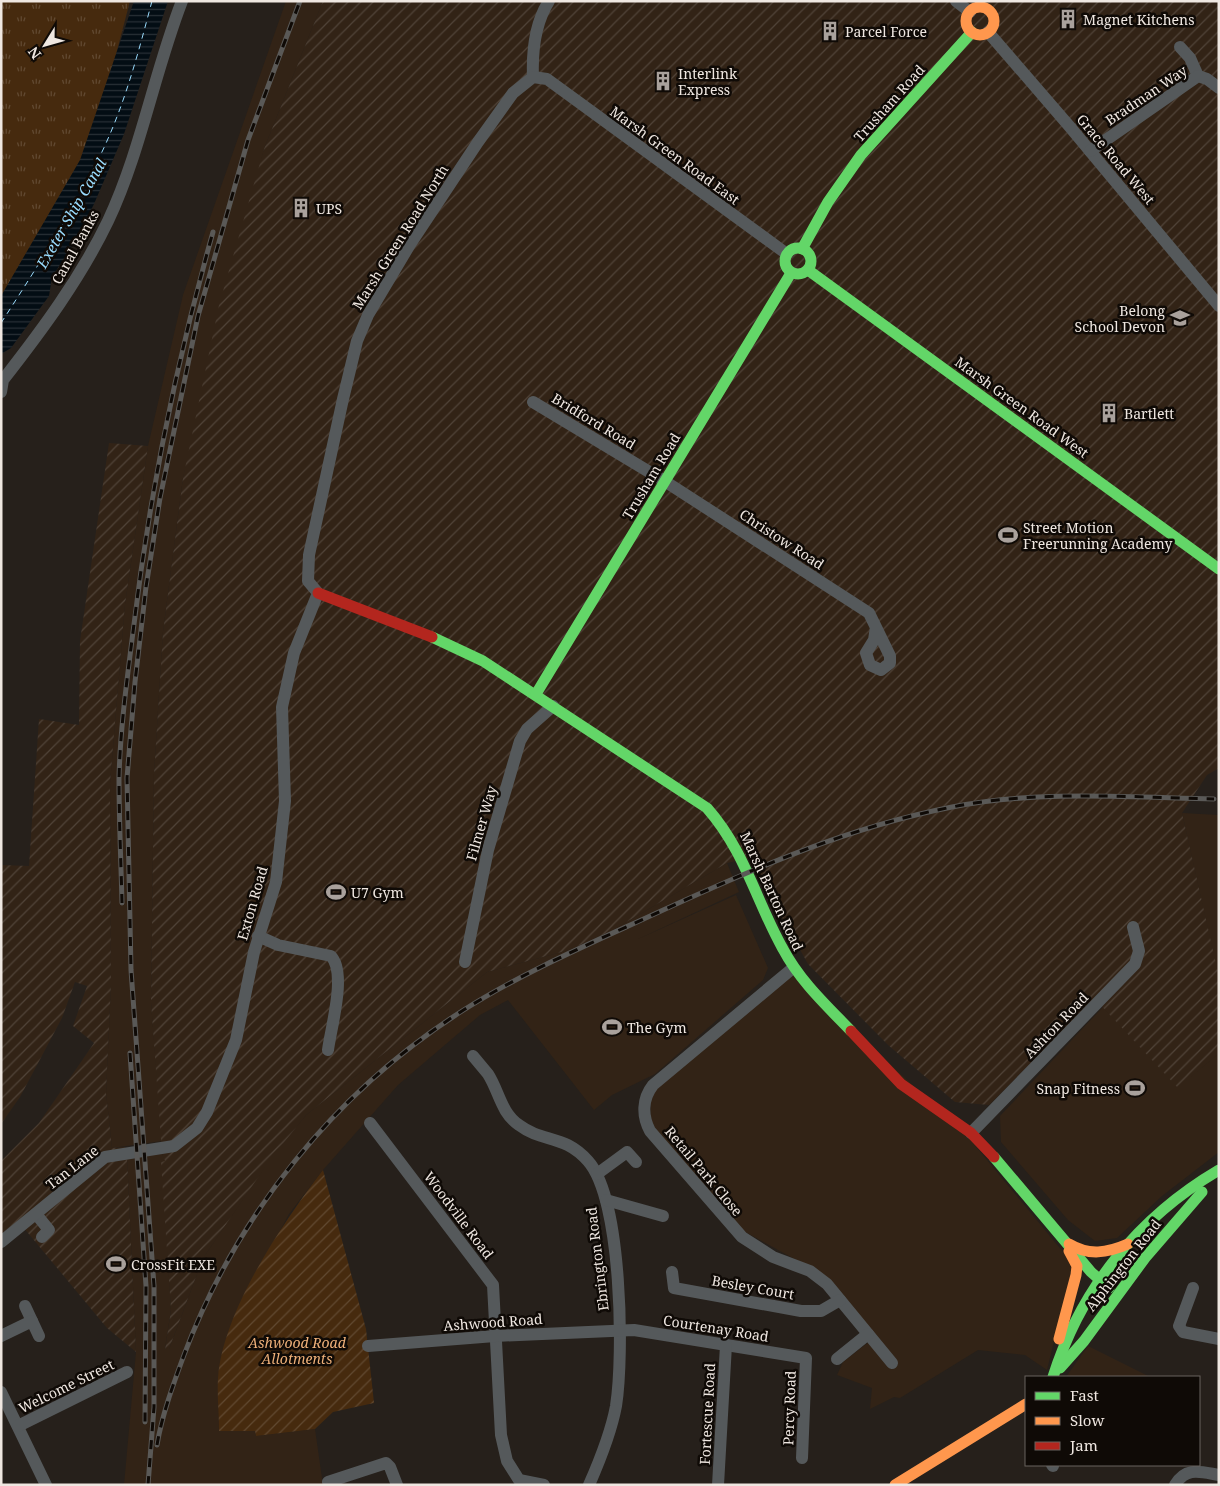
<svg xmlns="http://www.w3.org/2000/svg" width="1220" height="1486" viewBox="0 0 1220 1486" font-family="'Noto Serif',serif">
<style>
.built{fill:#322316}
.industrial{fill:url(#industrial-furrows)}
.park{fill:url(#park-tufts)}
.garden{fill:url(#garden-furrows)}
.water{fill:url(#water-rules)}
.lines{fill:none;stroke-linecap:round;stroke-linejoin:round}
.ferry{stroke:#9adcfe;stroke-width:1;stroke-dasharray:6 5;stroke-linecap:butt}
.street{stroke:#55595b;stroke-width:12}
.fast{stroke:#63d668;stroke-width:11}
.slow{stroke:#ff974d;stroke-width:11}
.jam{stroke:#b3261e;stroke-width:11}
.rail-casing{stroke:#5a5957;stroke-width:5}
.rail{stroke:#0f0a06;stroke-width:3;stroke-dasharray:9;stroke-linecap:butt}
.labels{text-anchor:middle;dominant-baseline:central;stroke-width:5;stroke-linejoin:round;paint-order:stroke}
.poi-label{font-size:14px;fill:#efe7e1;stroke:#0f0a06;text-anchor:start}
.street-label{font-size:14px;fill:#efe7e1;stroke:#0f0a06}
.park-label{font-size:14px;font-style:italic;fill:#eeb079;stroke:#0f0a06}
.water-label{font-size:15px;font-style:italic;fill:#9adcfe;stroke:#0f0a06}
</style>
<defs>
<pattern id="industrial-furrows" width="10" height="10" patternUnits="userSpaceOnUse" patternTransform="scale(1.25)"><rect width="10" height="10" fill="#322316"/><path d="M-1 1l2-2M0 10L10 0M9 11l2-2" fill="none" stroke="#504338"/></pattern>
<pattern id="park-tufts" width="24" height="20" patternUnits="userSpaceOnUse" patternTransform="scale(1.25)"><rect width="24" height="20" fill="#462a0e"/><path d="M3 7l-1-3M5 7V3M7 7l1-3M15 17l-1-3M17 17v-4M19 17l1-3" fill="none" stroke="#614931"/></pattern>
<pattern id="garden-furrows" width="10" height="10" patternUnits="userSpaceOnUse" patternTransform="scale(1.25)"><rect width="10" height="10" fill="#462a0e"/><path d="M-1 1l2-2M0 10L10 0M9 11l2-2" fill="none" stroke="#614931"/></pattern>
<pattern id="water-rules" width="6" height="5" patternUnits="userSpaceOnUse" patternTransform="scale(1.25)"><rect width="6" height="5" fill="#030d14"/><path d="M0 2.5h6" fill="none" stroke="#283036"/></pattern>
</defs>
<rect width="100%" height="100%" fill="#26201b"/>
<g class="built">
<path d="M286,1H323L264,149L183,478L163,632L154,774L151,1002L162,1141L112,1148L106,1093L111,984L110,783L125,604L148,446L183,295Z"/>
<path d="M1182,813L1219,815V977L1218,975Z"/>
<path d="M727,863L739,892L636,940L736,895L768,968L763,980L655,1074L612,1095L594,1110L508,1000L480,1015L398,1085L323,1170L289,1214L236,1314L227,1336L218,1377L219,1431H255L256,1436L315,1429L323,1485H124L136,1352L127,1157L162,1154L166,1162H162L171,1310L165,1349H169L203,1258L270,1159L306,1115L487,972L569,950L611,931Z"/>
<path d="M792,972L968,1137L1073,1264L1047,1370L1025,1355L978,1350L900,1398L894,1397L870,1409L872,1388L837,1375L843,1362L874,1338L813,1269L736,1227L650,1123L651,1094Z"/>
<path d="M1103,1007L1178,1087L1219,1053V1152L1162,1196L1117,1238L1095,1241L1068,1220L1001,1142L1000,1116Z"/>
<path d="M1088,1346L1150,1377H1066Z"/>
</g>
<g class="industrial">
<path d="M323,1H1219V768L1207,775L1182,813L1219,977V1053L1178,1088L1095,999L989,1105L955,1102L888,1045L808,964L749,858L727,863L611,931L569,950L487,972L306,1115L270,1160L203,1258L169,1349L165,1350L171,1310L161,1162L165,1161L162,1154L151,1002L154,774L163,632L183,478L219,305L264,149Z"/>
<path d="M109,443L148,446L125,604L110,783L111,984L106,1093L112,1148L125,1147L127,1157L136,1352L107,1328L18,1221L1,1234V1161L39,1123L94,1043L73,1026L87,986L75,982L62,1018L20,1097L1,1124V865L29,866L39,719L79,725L80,641Z"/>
</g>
<path class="park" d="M1,1H130L92,146L1,300Z"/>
<path class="garden" d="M323,1170L366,1329L374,1403L333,1412L315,1429L256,1436L255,1431H219C219,1414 217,1396 218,1378C223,1311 283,1222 323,1170Z"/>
<path class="water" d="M134,1H168L124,134L94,204L76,240L52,277L49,296L11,348L1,354V296L80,160Z"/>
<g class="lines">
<path class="ferry" d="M1,323C36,269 71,214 100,156C124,107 138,54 152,1"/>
<g class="street">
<path d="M956,1L970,12"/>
<path d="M988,32L1070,127L1219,306"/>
<path d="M1180,47L1190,58L1198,76"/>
<path d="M533,77C532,52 535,23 549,1"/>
<path d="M1090,151L1198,76L1207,79L1219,88"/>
<path d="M1,392L3,380C42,330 80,279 108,221C141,151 154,73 182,1"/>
<path d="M533,402L666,482L869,613L890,656V663L881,670L870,665L866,653L874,640L876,627"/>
<path d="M258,936L278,945L331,956C347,973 331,1027 328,1050"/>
<path d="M465,962L488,850L520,741L527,729L553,706"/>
<path d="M793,968L653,1085C642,1099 642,1116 650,1131L742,1237L773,1257L810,1271L827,1284L892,1363"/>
<path d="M473,1056C478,1062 483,1068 488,1074C499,1091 501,1113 519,1125C543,1143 564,1134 588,1161C622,1199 624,1355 616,1406C611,1433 600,1460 589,1485"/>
<path d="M370,1123L493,1285L501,1435L507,1461L519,1480L544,1485"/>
<path d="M971,1133L1135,964L1139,951L1133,927"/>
<path d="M597,1174L627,1152L636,1162"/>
<path d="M606,1200L663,1216"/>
<path d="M36,1214L49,1230L42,1237"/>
<path d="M1,1242L105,1157L174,1146L197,1128L207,1112L236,1040L254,952L276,882L285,801L282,707L294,653L318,593L308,581L309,555L343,399L357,341L368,315L409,246L478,142L513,93L533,77L547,79L787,254"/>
<path d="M672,1272L674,1288L801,1311H821L840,1300"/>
<path d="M1193,1288L1179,1326L1183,1332L1219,1339"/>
<path d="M25,1306L32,1321"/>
<path d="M1,1336L32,1321L39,1336"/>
<path d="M368,1346L495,1336L634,1330L806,1358L802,1458"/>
<path d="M837,1359L868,1334"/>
<path d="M1,1392L46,1485"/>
<path d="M18,1426L127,1372"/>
<path d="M1052,1465L1053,1466"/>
<path d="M328,1482L386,1463L390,1467L397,1485"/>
<path d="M718,1485L726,1345"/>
<path d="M1175,1485C1186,1466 1201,1472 1219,1475"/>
</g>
<g class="fast">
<circle cx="798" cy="261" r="13"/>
<path d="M802,249L828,202L861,155L972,32"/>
<path d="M808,270L1219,569"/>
<path d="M432,637L483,661L707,808C745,851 756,901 783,949C800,981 826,1005 851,1031"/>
<path d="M536,694L791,273"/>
<path d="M994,1157L1091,1272L1109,1288"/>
<path d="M1060,1368L1084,1341L1145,1258L1202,1192"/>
<path d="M1053,1377C1081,1288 1139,1217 1219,1170"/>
</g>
<g class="slow">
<circle cx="980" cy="21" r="14"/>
<path d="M1069,1244C1089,1256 1107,1253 1128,1244"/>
<path d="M1059,1339L1076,1275L1077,1266L1069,1251"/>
<path d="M895,1485L1026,1404"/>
</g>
<g class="jam">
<path d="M318,593L432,637"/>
<path d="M851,1031L901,1084L971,1133L994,1157"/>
</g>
<defs>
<g id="rail">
<path d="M122,903C121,862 119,820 119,779C120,730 127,680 133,632C149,497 176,363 213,232"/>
<path d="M130,1053L146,1286L145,1422"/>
<path d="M157,1445C162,1415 173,1385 184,1355C237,1214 335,1092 462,1011C525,971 594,942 661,911C755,868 849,827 952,807C1037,790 1127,797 1214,799"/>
<path d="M148,1485L154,1407V1286L131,970L127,778L135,682L146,587L160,498L198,316L248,140L300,1"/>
</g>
</defs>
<use href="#rail" class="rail-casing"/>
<use href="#rail" class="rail"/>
</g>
<defs>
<symbol id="building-bare" viewBox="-9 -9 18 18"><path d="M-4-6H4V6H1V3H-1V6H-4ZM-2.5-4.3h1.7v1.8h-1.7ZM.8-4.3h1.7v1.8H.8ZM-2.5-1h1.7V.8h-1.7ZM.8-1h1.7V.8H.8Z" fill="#a9a19c" stroke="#0f0a06" stroke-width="2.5" paint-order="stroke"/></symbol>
<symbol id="school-bare" viewBox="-9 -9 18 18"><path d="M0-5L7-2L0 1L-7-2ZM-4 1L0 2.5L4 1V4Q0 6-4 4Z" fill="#a9a19c" stroke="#0f0a06" stroke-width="2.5" paint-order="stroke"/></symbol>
<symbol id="stadium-bare" viewBox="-9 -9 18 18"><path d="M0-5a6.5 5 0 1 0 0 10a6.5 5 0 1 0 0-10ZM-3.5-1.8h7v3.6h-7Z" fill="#a9a19c" stroke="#0f0a06" stroke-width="2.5" paint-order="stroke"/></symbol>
</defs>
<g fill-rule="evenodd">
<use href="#building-bare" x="1054" y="5" width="28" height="28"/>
<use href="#building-bare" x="816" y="17" width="28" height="28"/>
<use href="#building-bare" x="649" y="67" width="28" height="28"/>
<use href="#building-bare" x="287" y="194" width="28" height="28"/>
<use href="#school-bare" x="1166" y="304" width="28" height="28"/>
<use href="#building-bare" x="1095" y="399" width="28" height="28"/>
<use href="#stadium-bare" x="994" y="521" width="28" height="28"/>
<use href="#stadium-bare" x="322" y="878" width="28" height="28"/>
<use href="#stadium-bare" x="598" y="1013" width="28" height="28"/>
<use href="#stadium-bare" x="1121" y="1074" width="28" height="28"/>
<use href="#stadium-bare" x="102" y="1250" width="28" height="28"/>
</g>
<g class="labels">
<g class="poi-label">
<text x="1083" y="19">Magnet Kitchens</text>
<text x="845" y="31">Parcel Force</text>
<text x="678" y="73">Interlink<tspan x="678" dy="16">Express</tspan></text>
<text x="316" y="208">UPS</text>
<text x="1165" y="310" text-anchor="end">Belong<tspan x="1165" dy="16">School Devon</tspan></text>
<text x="1124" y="413">Bartlett</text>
<text x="1023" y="527">Street Motion<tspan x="1023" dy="16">Freerunning Academy</tspan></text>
<text x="351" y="892">U7 Gym</text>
<text x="627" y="1027">The Gym</text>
<text x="1120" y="1088" text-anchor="end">Snap Fitness</text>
<text x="131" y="1264">CrossFit EXE</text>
</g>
<g class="street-label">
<text transform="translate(1146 95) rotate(-34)">Bradman Way</text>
<text transform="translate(889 103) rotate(-48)">Trusham Road</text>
<text transform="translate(675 155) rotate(36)">Marsh Green Road East</text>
<text transform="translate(1116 159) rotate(50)">Grace Road West</text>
<text transform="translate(400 237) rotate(-58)">Marsh Green Road North</text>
<text transform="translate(75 247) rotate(-61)">Canal Banks</text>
<text transform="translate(1022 407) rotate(36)">Marsh Green Road West</text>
<text transform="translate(594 421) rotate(31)">Bridford Road</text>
<text transform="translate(651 476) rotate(-59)">Trusham Road</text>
<text transform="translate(782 539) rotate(33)">Christow Road</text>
<text transform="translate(481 823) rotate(-74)">Filmer Way</text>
<text transform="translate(772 891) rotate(65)">Marsh Barton Road</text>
<text transform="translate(252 903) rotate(-74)">Exton Road</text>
<text transform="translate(1056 1025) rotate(-46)">Ashton Road</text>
<text transform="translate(72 1167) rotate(-38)">Tan Lane</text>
<text transform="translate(704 1171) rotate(50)">Retail Park Close</text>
<text transform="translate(459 1215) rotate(53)">Woodville Road</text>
<text transform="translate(597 1259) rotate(-97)">Ebrington Road</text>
<text transform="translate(1123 1265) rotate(-52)">Alphington Road</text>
<text transform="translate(753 1287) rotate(10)">Besley Court</text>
<text transform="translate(493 1322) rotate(-4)">Ashwood Road</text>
<text transform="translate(716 1328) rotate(9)">Courtenay Road</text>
<text transform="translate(66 1386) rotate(-26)">Welcome Street</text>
<text transform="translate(789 1408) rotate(-88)">Percy Road</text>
<text transform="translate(707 1414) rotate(-87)">Fortescue Road</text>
</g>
<g class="park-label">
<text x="297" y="1342">Ashwood Road<tspan x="297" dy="16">Allotments</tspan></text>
</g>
<g class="water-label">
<text transform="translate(71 213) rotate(-60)">Exeter Ship Canal</text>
</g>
</g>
<rect width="1220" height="1486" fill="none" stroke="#efe7e1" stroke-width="5"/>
<rect x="1025" y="1376" width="175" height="90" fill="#0f0a06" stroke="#69625e"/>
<rect x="1035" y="1392" width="25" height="8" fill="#63d668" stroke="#69625e"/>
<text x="1070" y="1401" font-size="15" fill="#efe7e1">Fast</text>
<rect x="1035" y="1417" width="25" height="8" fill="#ff974d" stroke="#69625e"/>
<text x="1070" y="1426" font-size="15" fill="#efe7e1">Slow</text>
<rect x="1035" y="1442" width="25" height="8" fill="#b3261e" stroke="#69625e"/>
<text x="1070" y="1451" font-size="15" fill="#efe7e1">Jam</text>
<g transform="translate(45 45) rotate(233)" stroke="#0f0a06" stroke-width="4" paint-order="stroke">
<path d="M0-4L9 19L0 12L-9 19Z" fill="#efe7e1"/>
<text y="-8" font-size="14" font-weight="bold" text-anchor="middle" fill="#efe7e1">N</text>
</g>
</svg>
